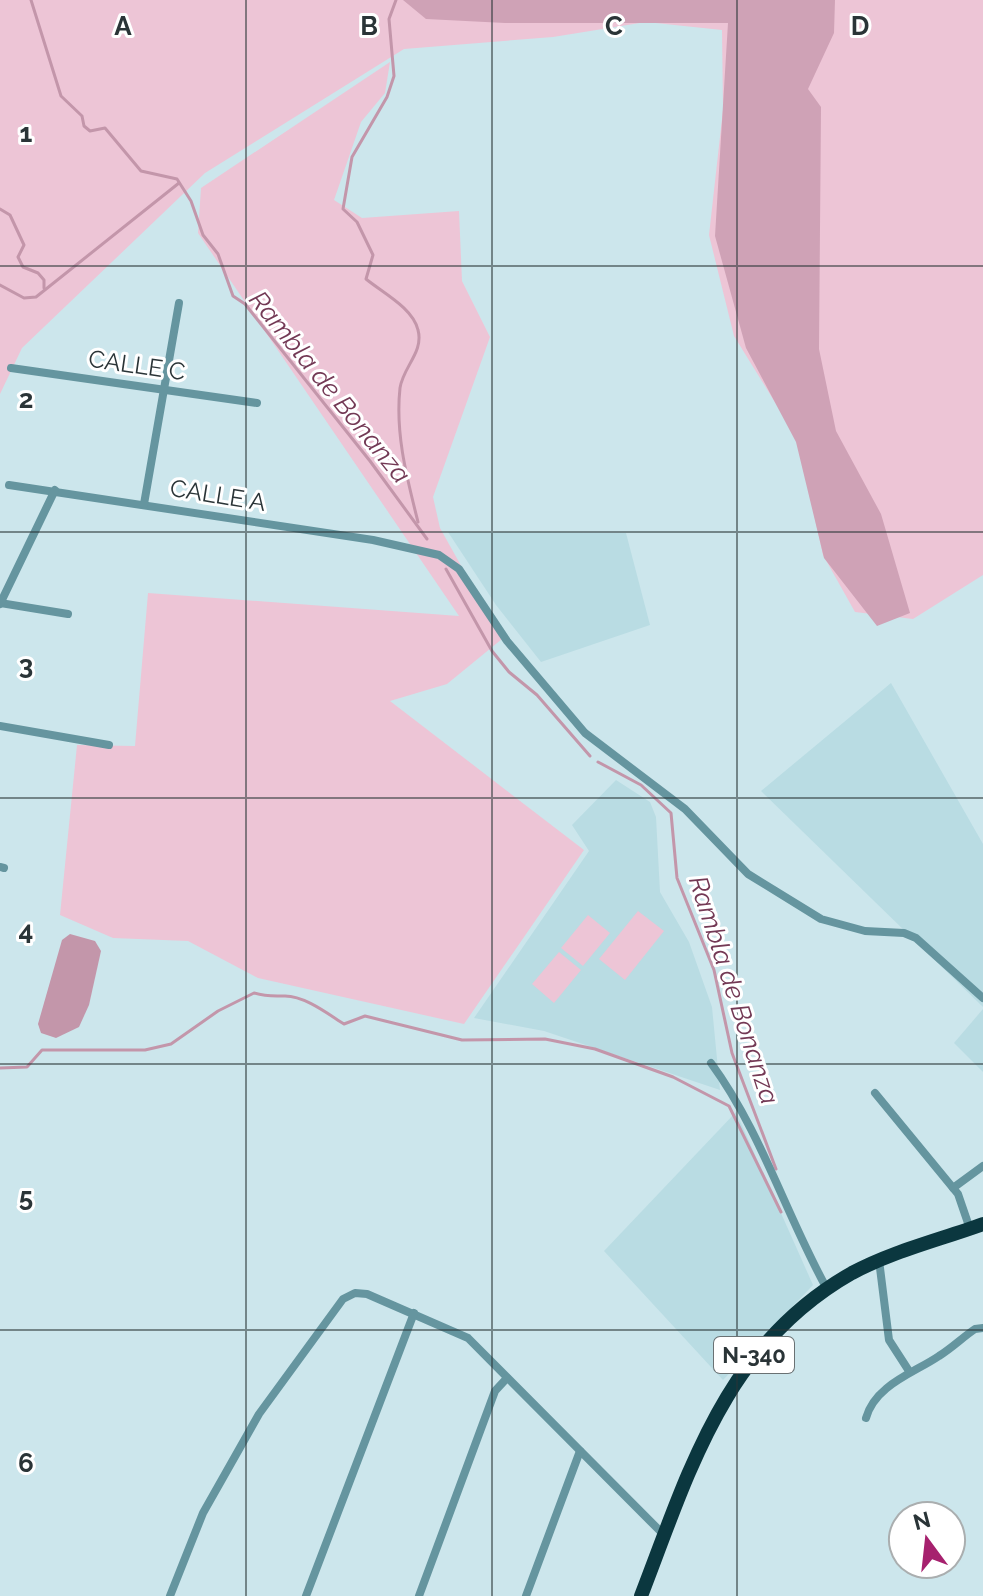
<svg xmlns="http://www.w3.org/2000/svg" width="983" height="1596" viewBox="0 0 983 1596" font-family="Raleway,sans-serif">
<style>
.built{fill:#b9dce3}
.green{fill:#edc5d6}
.forest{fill:#cfa2b6}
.water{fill:#c396aa}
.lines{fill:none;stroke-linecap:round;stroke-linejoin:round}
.stream{stroke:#c396aa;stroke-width:3}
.street{stroke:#65959f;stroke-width:8}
.highway{stroke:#0b373f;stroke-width:14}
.grid{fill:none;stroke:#2a3437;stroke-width:2;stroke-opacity:0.55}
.labels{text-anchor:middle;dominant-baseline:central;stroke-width:6;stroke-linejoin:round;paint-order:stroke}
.shield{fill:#fff;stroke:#6a7173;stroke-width:2}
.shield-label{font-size:22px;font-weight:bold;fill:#2a3437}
.street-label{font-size:24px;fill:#2a3437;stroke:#fff}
.water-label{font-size:26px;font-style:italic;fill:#733955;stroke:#fff}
.grid-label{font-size:26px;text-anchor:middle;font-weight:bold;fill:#2a3437;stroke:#fff;stroke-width:6;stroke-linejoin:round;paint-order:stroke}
</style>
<rect width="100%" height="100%" fill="#cce6ec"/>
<g class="built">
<path d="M448,532L626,533L650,625L541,662L496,605Z"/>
<path d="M891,683L983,844V1007L761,791Z"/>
<path d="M616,780L650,802L656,817L660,892L689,942L712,1007L720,1090L544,1031L474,1018L589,851L572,825Z"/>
<path d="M983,1009V1072L954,1043Z"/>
<path d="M736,1112L813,1285L723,1380L604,1251Z"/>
</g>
<g class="green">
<path d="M0,0H983V575L913,619L855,612L823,555L797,438L734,336L709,235L723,110L722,30L646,22L553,37L404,49L205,173L22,348L0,394Z"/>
<path d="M390,62L385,93L361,122L334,200L362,218L459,211L462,281L490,337L433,497L440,528L502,639L447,684L390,701L584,850L464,1024L258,978L188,941L113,938L60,915L77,745L135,746L148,593L459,616L198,233L201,188Z"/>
<path d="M638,911L664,931L625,980L599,959Z"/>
<path d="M588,915L610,933L583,966L561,948Z"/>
<path d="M559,952L581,970L554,1003L532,984Z"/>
</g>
<path class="forest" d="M403,0H835L834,33L808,89L821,107L819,349L836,431L881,514L910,613L877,626L824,558L796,442L746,348L715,236L728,23H505L426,19Z"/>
<path class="water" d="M70,934L95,941L101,951L89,1005L79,1027L56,1038L41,1033L38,1024L62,940Z"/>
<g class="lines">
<g class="stream">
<path d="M31,0L61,96L82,116L84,126L90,131L105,128L141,171L177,179L191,201L203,235L218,254L233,296L245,304L370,461L427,539"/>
<path d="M396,0L389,19L394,76L387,97L352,157L343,209L357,222L373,255L366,279C383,293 413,308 418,330C424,352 403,367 400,388C395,434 407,478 418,522"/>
<path d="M0,209L10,215L24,245L18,257L23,267L38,273L44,280V288"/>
<path d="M0,285L24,298L36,297L179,183"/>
<path d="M446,569L492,651L509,672L537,695L590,756"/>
<path d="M598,762L641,785L671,813L677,878L714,970L732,1053L776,1169"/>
<path d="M0,1068L27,1067L42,1050H145L171,1044L218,1011L254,993C267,997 273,996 285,996C305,996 328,1014 344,1024L365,1016L462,1040L545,1039L595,1049L673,1077L729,1106L781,1212"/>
</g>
<g class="street">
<path d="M11,368L257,403"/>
<path d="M9,485L373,540L439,555L459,569L507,641L585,733L685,809L748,874L821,919L865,931L904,933L916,938L983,998"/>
<path d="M144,504L179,303"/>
<path d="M0,603L68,614"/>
<path d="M0,604L55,490"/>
<path d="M0,726L109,745"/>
<path d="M0,867L4,868"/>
<path d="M711,1063C761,1131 786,1215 827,1289"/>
<path d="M875,1093L958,1194L970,1229"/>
<path d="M953,1188L983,1166"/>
<path d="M879,1260L889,1340L909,1371"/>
<path d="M866,1418C875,1385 914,1373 939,1356C952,1348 963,1337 975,1329L983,1328"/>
<path d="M170,1596L203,1513L259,1414L343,1299L355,1293L367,1294L468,1338L664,1535"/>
<path d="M306,1596L414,1313"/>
<path d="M419,1596L495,1391L507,1378"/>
<path d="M526,1596L580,1451"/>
</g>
<path class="highway" d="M641,1596C690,1469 725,1345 852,1273C893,1251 939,1240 983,1224"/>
</g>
<path class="grid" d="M246,0V1596M492,0V1596M737,0V1596M0,266H983M0,532H983M0,798H983M0,1064H983M0,1330H983"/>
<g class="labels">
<rect class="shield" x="714" y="1337" width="80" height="36" rx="6"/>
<g class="shield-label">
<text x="754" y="1355">N-340</text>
</g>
<g class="street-label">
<text transform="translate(137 365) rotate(8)">CALLE C</text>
<text transform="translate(218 495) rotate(9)">CALLE A</text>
</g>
<g class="water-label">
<text transform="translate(330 387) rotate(51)">Rambla de Bonanza</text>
<text transform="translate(734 990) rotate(72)">Rambla de Bonanza</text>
</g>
</g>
<g class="grid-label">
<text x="123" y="35">A</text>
<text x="369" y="35">B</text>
<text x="614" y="35">C</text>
<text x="860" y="35">D</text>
<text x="26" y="142">1</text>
<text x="26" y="408">2</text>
<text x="26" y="674">3</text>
<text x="26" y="940">4</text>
<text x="26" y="1206">5</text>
<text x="26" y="1472">6</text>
</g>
<g transform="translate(927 1540) rotate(345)"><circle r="38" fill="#ffffff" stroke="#aaaeaf" stroke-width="2"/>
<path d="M0-6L14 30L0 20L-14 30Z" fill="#a6216e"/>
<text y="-12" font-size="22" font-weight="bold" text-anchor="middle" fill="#2a3437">N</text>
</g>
</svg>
